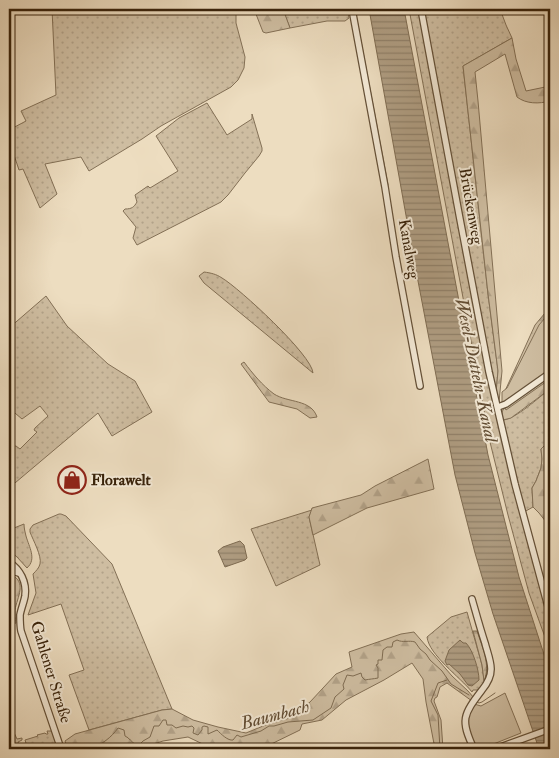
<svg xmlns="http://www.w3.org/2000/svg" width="559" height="758" viewBox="0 0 559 758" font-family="'IM FELL Double Pica',serif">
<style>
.grass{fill:url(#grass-dots);stroke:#837056}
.forest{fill:url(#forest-firs);stroke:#837056}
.park{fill:#cebda1;stroke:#837056}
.water{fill:url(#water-rules);stroke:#7f6c52}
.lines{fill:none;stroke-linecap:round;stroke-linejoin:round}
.stream{stroke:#7f6c52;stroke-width:1}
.street-casing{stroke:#655138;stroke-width:8}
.street{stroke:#f3e9d6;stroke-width:5.5}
.labels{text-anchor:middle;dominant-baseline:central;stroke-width:4;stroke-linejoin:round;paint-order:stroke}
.street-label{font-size:16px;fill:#38220a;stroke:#f3e9d6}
.poi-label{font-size:16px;font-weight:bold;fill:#38220a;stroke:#f3e9d6;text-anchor:start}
.water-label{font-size:18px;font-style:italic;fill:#624d34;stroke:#f3e9d6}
</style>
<defs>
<pattern id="grass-dots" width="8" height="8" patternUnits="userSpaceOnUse" patternTransform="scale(1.25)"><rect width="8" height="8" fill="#cebda1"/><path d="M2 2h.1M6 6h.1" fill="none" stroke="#b2a289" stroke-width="1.8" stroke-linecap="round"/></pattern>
<pattern id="forest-firs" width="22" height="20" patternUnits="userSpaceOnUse" patternTransform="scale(1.25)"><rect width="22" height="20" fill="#cebda1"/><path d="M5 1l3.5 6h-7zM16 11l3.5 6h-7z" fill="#b2a289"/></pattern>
<pattern id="water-rules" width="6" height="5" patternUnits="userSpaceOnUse" patternTransform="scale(1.25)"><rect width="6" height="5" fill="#af9d82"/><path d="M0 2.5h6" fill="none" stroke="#8f8069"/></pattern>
</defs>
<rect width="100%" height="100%" fill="#edddc0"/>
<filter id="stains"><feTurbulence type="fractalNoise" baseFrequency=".004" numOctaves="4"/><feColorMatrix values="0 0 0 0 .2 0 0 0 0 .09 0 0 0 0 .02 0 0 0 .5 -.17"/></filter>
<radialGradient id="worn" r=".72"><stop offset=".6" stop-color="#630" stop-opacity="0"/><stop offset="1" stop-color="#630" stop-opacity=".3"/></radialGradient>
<g class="grass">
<path d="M52,9H236V23L245,57L244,68L238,80L231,87L161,126L142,139L89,171L81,157L45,164L57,194L40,208L23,169L19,170L9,140V130L26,121L21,111L56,95Z"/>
<path d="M312,9H347L349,18L345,21H327L290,28L285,15Z"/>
<path d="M409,9H420L458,222L520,510L550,621V651L529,593L508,515L490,442Z"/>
<path d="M423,9H500L506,25L512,38L463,66L488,294L498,371L496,393L490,366Z"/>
<path d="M207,103L227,135L252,119V114L262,148V151L259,156L245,173L228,195L221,202L137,245L133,238L136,227L123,211L125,209C132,209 134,207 137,202L135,195L148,186L150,188L178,171L156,136L179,118Z"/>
<path d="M204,272C211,273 216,274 222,278C239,288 312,355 313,373L204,283L199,276Z"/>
<path d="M46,296L67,326L108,364L135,381L152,412L112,436L98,413L9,488V446H16L20,449L37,432L34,430L35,428L48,416L40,406L22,419L9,408V328Z"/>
<path d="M550,389V440L541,449L542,459L541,468L536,481L532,488L533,507L524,512L503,420C516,419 539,397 550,389Z"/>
<path d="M312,510L309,517L320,565L276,586L251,529Z"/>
<path d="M59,514H61L66,516L112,564L172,709L162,710L89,730L69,675L84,670L61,604L28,615L36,593L33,574C36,571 39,568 40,564C42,556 33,540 30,532V529L33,525Z"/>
<path d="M24,524C24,528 25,532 26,536C29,547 37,559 27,568L17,557L9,550V530Z"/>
<path d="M467,612L482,665L484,680C491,665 481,646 477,631L479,632C483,646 492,665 487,679C485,683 483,686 481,690H473L472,692C460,677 429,655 427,637L451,617Z"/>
<path d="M9,722L17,739L22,738V740L18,742L21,749H9Z"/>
<path d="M47,731H52L58,749H24L23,744L26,743L25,740L38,736L37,735L45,733L46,734H48Z"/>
</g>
<g class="forest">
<path d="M254,9H283L290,28L266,33L263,32Z"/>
<path d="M512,38L516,59L526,91L550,86V101C539,104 526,104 517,97L505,54L475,72L478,101L502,371L499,402L496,393L498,371L488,294L463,66Z"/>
<path d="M550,307V389L511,418L503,420L502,412L505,406L504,393L521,356L535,325Z"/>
<path d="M244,362C253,374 262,385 274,394C288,403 311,399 317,417L310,418L297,409L269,402L241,364Z"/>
<path d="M550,440L549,501L550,503V527L539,513L533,507L532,488L536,481L541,468L542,459L541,449Z"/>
<path d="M428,459L434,489L367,508L313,535L309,517L312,508L361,495L375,486Z"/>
<path d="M10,574C28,582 17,597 15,610C15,614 15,618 16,623L9,625V575Z"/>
<path d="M473,631H477C482,646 491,665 484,681L482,665Z"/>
<path d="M414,632L452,676L468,691L474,698L472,701L447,683L440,687L437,697L435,698L434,701L441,720L443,749H435L426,702L423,679L412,663L384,680L346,700L322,720L302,724L300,730L261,749H219L209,747L188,737L163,741L138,749H68L65,741L75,734L162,710L172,709L193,720L218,727L246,733L268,724L290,718L310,702L336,674L352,667L349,652L401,634Z"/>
</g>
<g class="park">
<path d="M550,312V379L506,410L502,402V392L507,388L539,325Z"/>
<path d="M505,693L521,733L481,749H477C467,730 462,724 474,704L481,706Z"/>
</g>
<g class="water">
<path d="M369,9H404L488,455L519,577L550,673V749H539L493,614L475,553L455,475L414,260Z"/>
<path d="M240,541L244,545L247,558L245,560L225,567L218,551L223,547Z"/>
<path d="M460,640L463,643H466C473,650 479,670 479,680L472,686L468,685L460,674L449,664L447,665L445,661L449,650Z"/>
</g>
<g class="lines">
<g class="stream">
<path d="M355,9L388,185"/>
<path d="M392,216L396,240"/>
<path d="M477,702L479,703L482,702L495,693"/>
<path d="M91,749C102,744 111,738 118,728L124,730L125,736C126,737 128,737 129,739C134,742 132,745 140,744L143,741L150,737L154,726H159L163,720H166L167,725H172L176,728L183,726L188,727L192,726L194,728L193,733L198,735L202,730V727L204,726L208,727V734L217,730C221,734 228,741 233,740L237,735L241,737L261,731L269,726H274L288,722L313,720L331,708L335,697L344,689L343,685L347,675L353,676L361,673L362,677L365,680C370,679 373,679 378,678V668L376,665L378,664V660H382L383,650L387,647H392L393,642L397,640C403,643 409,640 415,642L420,649L426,654L430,660L442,671L451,684L469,695"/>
<path d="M440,749L438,715L431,701L438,683L447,680"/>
</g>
<defs>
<g id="street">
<path d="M352,9L385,187L396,257L420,386"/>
<path d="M421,9L459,214L489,372L515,484L550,614"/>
<path d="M498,407L506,404L550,373"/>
<path d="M9,562C20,569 27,582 25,596C24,602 21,609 20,615C20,621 20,626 21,631L61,749"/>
<path d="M9,570L19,573"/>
<path d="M472,599C476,613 480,628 485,643C487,651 491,661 491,669C491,677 487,684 482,690C463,715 460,720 474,749"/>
<path d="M495,749L550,729"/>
</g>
</defs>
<use href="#street" class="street-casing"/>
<use href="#street" class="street"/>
</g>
<defs>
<symbol id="shop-ring" viewBox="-11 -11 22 22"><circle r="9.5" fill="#f3e9d6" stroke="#8f2418" stroke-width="1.5"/><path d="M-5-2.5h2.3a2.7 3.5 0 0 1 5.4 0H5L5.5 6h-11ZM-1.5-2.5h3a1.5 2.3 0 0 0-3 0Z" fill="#8f2418"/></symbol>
</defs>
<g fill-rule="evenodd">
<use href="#shop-ring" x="56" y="464" width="32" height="32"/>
</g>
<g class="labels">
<g class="street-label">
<text transform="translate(471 206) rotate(80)">Brückenweg</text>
<text transform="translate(409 249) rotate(80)">Kanalweg</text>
<text transform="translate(51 672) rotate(73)">Gahlener Straße</text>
</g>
<g class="poi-label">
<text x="91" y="480">Florawelt</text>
</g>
<g class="water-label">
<text transform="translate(476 370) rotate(78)">Wesel-Datteln-Kanal</text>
<text transform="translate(275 715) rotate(-15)">Baumbach</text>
</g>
</g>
<rect width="559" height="758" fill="none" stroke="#edddc0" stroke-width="30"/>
<rect x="10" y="10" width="539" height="738" fill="none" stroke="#38220a" stroke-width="2.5"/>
<rect x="15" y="15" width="529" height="728" fill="none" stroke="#38220a"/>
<rect width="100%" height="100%" filter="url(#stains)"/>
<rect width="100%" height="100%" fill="url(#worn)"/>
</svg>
